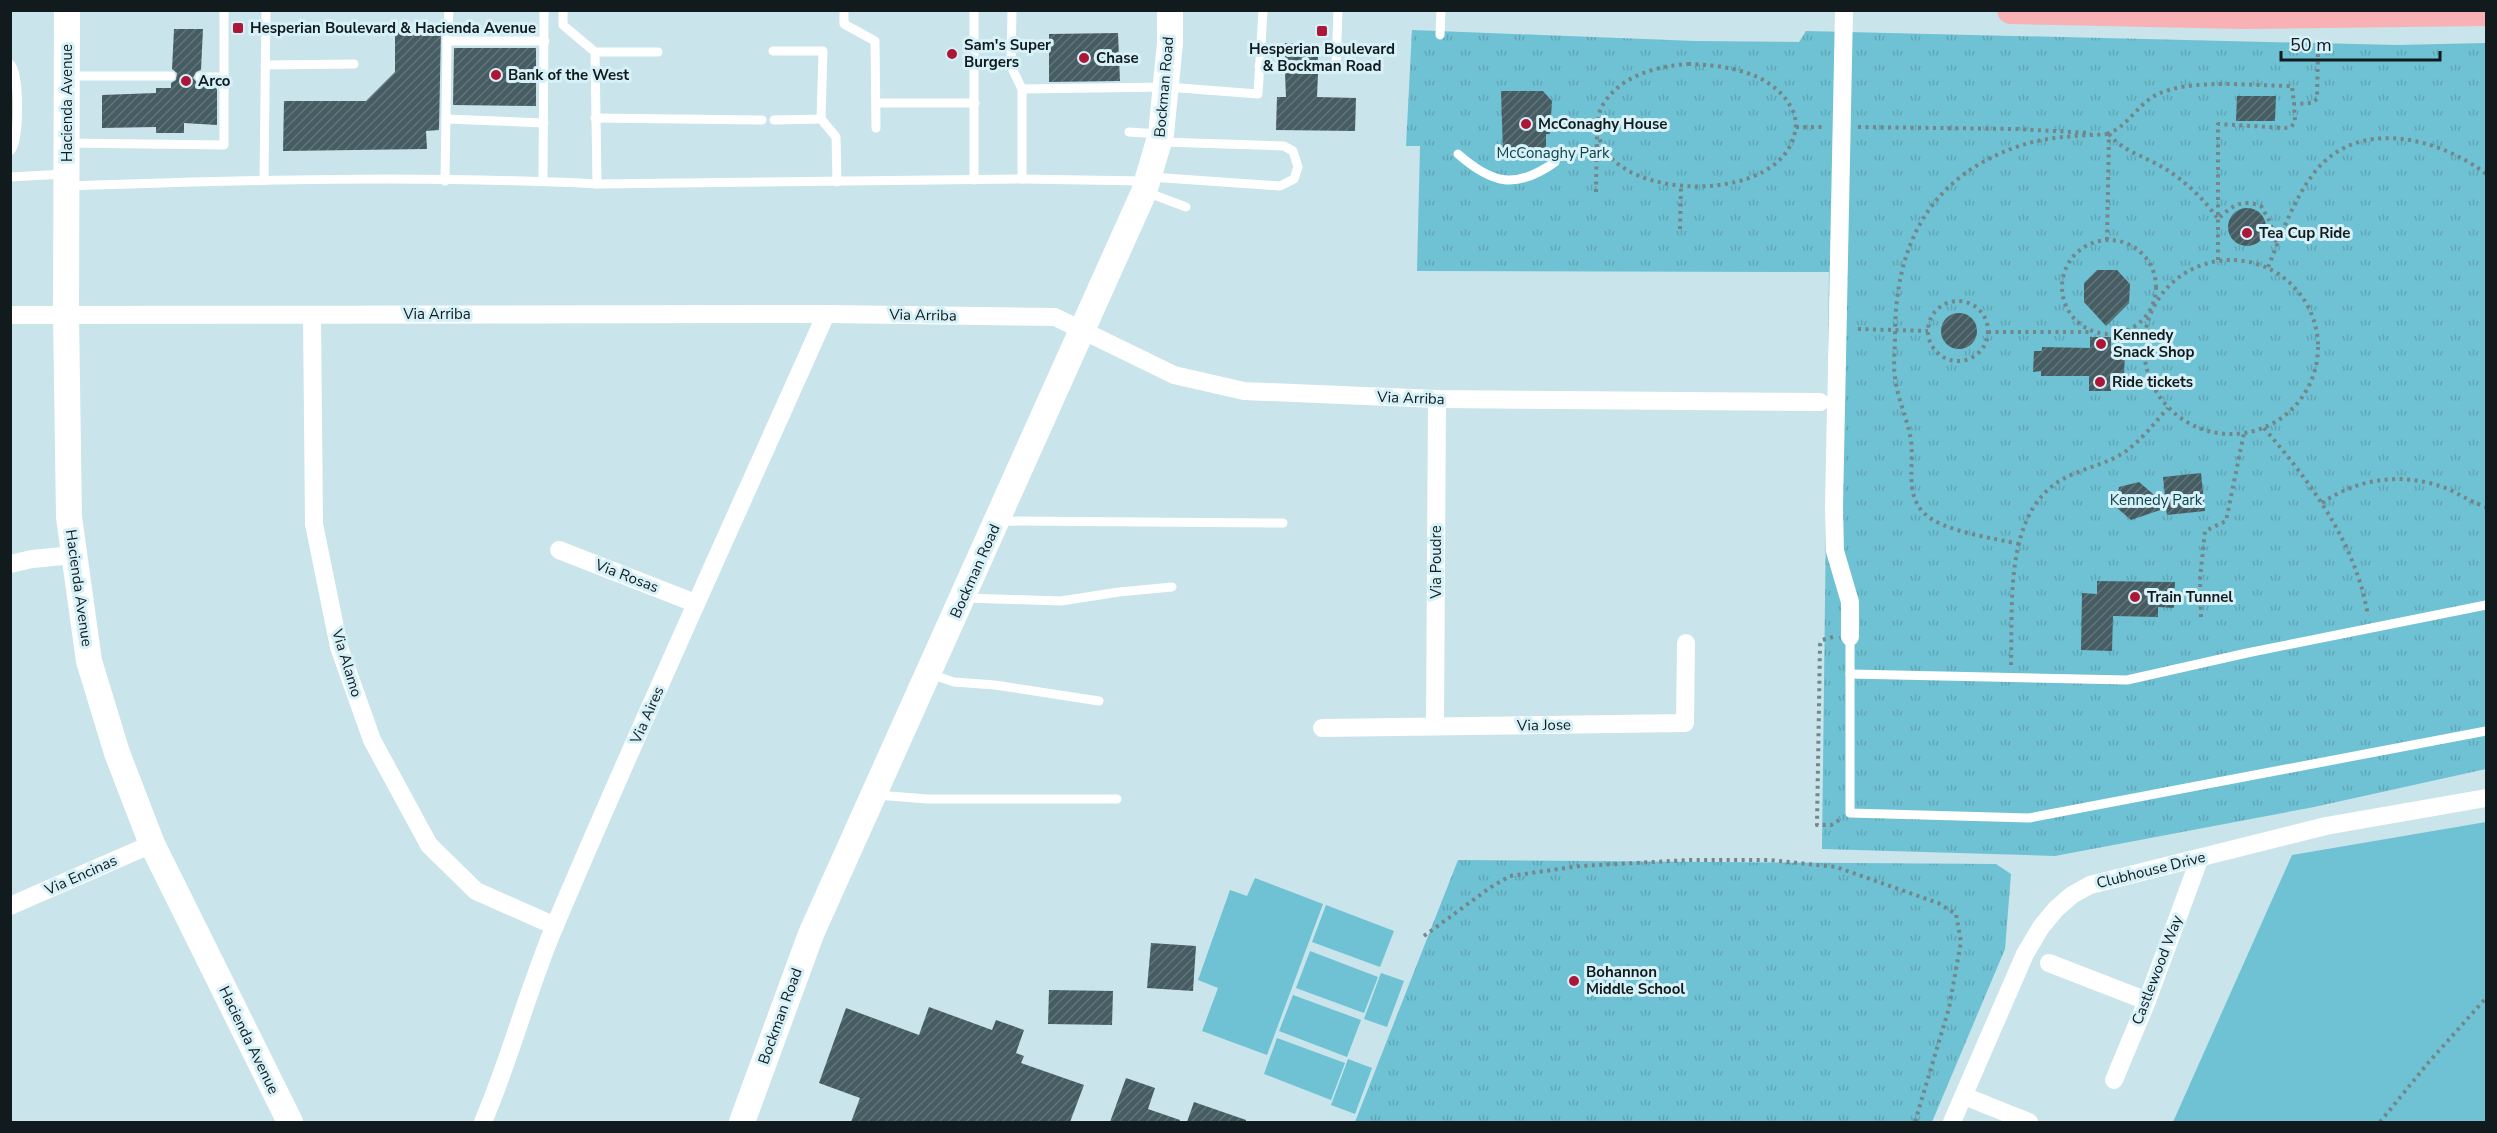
<svg xmlns="http://www.w3.org/2000/svg" width="2497" height="1133" viewBox="0 0 2497 1133" font-family="'Nunito Sans',sans-serif">
<style>
.grass{fill:#6fc2d4}
.park{fill:url(#park-tufts)}
.building{fill:url(#building-hatch)}
.lines{fill:none;stroke-linecap:round;stroke-linejoin:round}
.path{stroke:#73868a;stroke-width:4;stroke-dasharray:3 4.5;stroke-linecap:butt}
.lane{stroke:#fff;stroke-width:9}
.street{stroke:#fff;stroke-width:18}
.secondary{stroke:#fff;stroke-width:26}
.primary{stroke:#f8b2b6;stroke-width:28}
.poi-dot{fill:#ac1738;stroke:#d6f1f7;stroke-width:2}
.labels{text-anchor:middle;dominant-baseline:central;stroke-width:6;stroke-linejoin:round;paint-order:stroke}
.poi-label{font-size:15px;font-weight:bold;fill:#111a1d;stroke:#d6f1f7;text-anchor:start}
.street-label{font-size:15px;fill:#111a1d;stroke:#d6f1f7}
.park-label{font-size:15px;fill:#0e414b;stroke:#d6f1f7}
</style>
<defs>
<pattern id="park-tufts" width="24" height="20" patternUnits="userSpaceOnUse" patternTransform="scale(1.5)"><rect width="24" height="20" fill="#6fc2d4"/><path d="M3 7l-1-3M5 7V3M7 7l1-3M15 17l-1-3M17 17v-4M19 17l1-3" fill="none" stroke="#5fa6b6"/></pattern>
<pattern id="building-hatch" width="6" height="6" patternUnits="userSpaceOnUse" patternTransform="scale(1.5)"><rect width="6" height="6" fill="#455d62"/><path d="M-1 1l2-2M0 6l6-6M5 7l2-2" fill="none" stroke="#627478"/></pattern>
</defs>
<rect width="100%" height="100%" fill="#c9e4ea"/>
<g class="grass">
<path d="M2486,822V1122H2173L2292,855Z"/>
<path d="M1255,878L1323,904L1267,1055L1202,1031L1218,988L1198,980L1230,890L1247,896Z"/>
<path d="M1326,905L1394,931L1380,967L1312,942Z"/>
<path d="M1310,951L1378,977L1364,1013L1296,988Z"/>
<path d="M1381,973L1404,981L1387,1027L1364,1019Z"/>
<path d="M1293,995L1361,1020L1347,1057L1279,1031Z"/>
<path d="M1277,1038L1345,1063L1331,1100L1264,1074Z"/>
<path d="M1348,1059L1372,1068L1355,1114L1331,1105Z"/>
</g>
<g class="park">
<path d="M1412,30L1695,41L1799,42L1806,31L2397,45L2486,43V769L2314,807L2055,856L1822,849L1829,272L1417,271L1420,146H1406Z"/>
<path d="M1458,860L1996,864L2011,874L2005,949L1932,1122H1355Z"/>
</g>
<g class="building">
<path d="M174,29H203L201,70L196,72L193,78L200,86H217V125L184,123V133H156V127L102,128V95L156,93V88H171V83L176,80L177,73L172,69Z"/>
<path d="M441,29L439,130L426,131L427,149L283,151L284,101H366L395,72V31Z"/>
<path d="M1118,33L1120,81L1049,82V34Z"/>
<path d="M1285,43L1318,44V61L1285,60Z"/>
<path d="M454,48H536V106L453,105Z"/>
<path d="M1285,73L1318,74L1317,97L1356,98L1355,131L1276,130L1277,97H1286Z"/>
<path d="M1501,91H1543L1552,101L1550,134H1546V153H1503Z"/>
<path d="M2237,96H2276L2275,121H2236Z"/>
<circle cx="2247" cy="227" r="19"/>
<path d="M2097,270H2117L2130,284L2129,303L2106,326L2084,302V283Z"/>
<circle cx="1959" cy="331" r="18"/>
<path d="M2090,337H2111V349H2125L2124,377H2111V391H2089V376H2041V371L2033,372L2034,351H2042V347L2090,348Z"/>
<path d="M2201,473L2205,511L2167,515L2166,508L2131,520L2116,507L2119,487L2139,482L2166,505L2163,477Z"/>
<path d="M2097,581L2175,582L2174,608L2158,607V617L2113,616L2112,651L2081,650L2082,593L2097,594Z"/>
<path d="M1151,943L1196,946L1193,991L1147,988Z"/>
<path d="M1049,990L1113,991L1112,1025L1048,1024Z"/>
<path d="M929,1007L992,1030L996,1020L1024,1030L1016,1053L1024,1056L1021,1063L1084,1085L1070,1122H851L860,1098L819,1083L846,1008L919,1035Z"/>
<path d="M1126,1078L1155,1088L1148,1109L1180,1120L1179,1122H1110Z"/>
<path d="M1194,1102L1246,1120V1122H1187Z"/>
</g>
<g class="lines">
<g class="path">
<path d="M1688,64C1726,65 1773,72 1792,109C1798,121 1796,133 1791,144C1762,207 1602,198 1598,129C1597,120 1599,110 1604,103C1622,75 1658,66 1688,64Z"/>
<path d="M1574,123L1598,124"/>
<path d="M1796,127H1824"/>
<path d="M1858,127L2017,129L2091,133"/>
<path d="M2107,134C2128,127 2138,103 2158,94C2194,78 2253,86 2292,86L2294,104"/>
<path d="M2109,134C2122,151 2146,157 2164,168C2184,180 2205,200 2218,219C2233,205 2241,199 2261,206L2270,222L2277,245"/>
<path d="M1596,192L1597,134"/>
<path d="M1680,229L1681,186"/>
<circle cx="2109" cy="287" r="47"/>
<path d="M2107,240L2109,135"/>
<circle cx="2231" cy="347" r="87"/>
<path d="M2218,260V124L2285,128L2291,127L2295,122L2294,104L2312,103L2317,99L2318,51"/>
<path d="M2268,267C2281,236 2293,200 2314,173C2357,117 2438,137 2486,174"/>
<circle cx="1958" cy="331" r="30"/>
<path d="M1858,329L1928,331"/>
<path d="M1988,332H2092"/>
<path d="M2264,428C2311,483 2356,543 2368,616"/>
<path d="M2322,503C2360,477 2405,472 2448,489C2461,495 2473,503 2486,507"/>
<path d="M2019,544C1994,538 1943,532 1924,513C1903,492 1916,461 1910,435C1906,415 1897,397 1895,377C1893,364 1895,350 1895,336C1895,245 1929,177 2019,146C2048,136 2079,136 2109,134"/>
<path d="M2201,617L2200,579L2205,531L2226,521L2244,433"/>
<path d="M1833,637L1822,640L1820,645L1817,825H1831L1839,820"/>
<path d="M2011,665C2013,606 2003,512 2063,479C2083,468 2108,464 2126,451C2142,440 2155,422 2168,408"/>
<path d="M1424,936L1491,887L1510,876L1580,866L1690,860H1770L1836,867L1938,903L1956,914L1961,942L1949,1008L1915,1122"/>
<path d="M2380,1122L2428,1063L2486,998"/>
</g>
<g class="lane">
<path d="M563,10V25L595,52L597,184"/>
<path d="M844,10V24L875,41L876,128"/>
<path d="M1012,10L1011,66L1022,89V179"/>
<path d="M1440,35L1441,10"/>
<path d="M447,41L449,10"/>
<path d="M773,51H823L821,119L774,120"/>
<path d="M595,52H658"/>
<path d="M10,64C20,72 20,142 10,151"/>
<path d="M265,65L354,64"/>
<path d="M1259,66L1336,68L1338,10"/>
<path d="M70,76H171"/>
<path d="M200,77H224"/>
<path d="M1022,89L1167,87L1258,94L1263,10"/>
<path d="M876,103H975"/>
<path d="M595,118L762,120"/>
<path d="M446,119L544,123"/>
<path d="M821,119L836,137L837,182"/>
<path d="M1129,132L1159,134"/>
<path d="M67,143L224,145V10"/>
<path d="M1458,154C1492,184 1516,190 1555,162"/>
<path d="M10,177L65,174"/>
<path d="M1151,177L1280,186L1294,179L1298,167L1293,151L1284,146L1161,142"/>
<path d="M264,180L266,10"/>
<path d="M974,180V10"/>
<path d="M445,181L447,41H545"/>
<path d="M543,181L544,10"/>
<path d="M68,186C244,180 420,175 597,184L1022,179L1145,181"/>
<path d="M1146,192L1186,207"/>
<path d="M1000,521L1283,523"/>
<path d="M965,598L1061,601L1119,592L1172,587"/>
<path d="M1850,637V813L2029,818L2486,731"/>
<path d="M930,674L954,682L995,685L1099,701"/>
<path d="M1850,674L2127,680L2247,653L2486,605"/>
<path d="M877,795L927,799H1117"/>
</g>
<g class="street">
<path d="M1844,10L1834,507L1835,551L1850,602V637"/>
<path d="M10,315L826,314L1055,317L1174,375L1244,391L1437,399L1820,402"/>
<path d="M312,315L314,524L339,647L372,740L429,845L476,891L555,926"/>
<path d="M559,550L695,603"/>
<path d="M10,564L32,559L73,555"/>
<path d="M1435,726L1437,399"/>
<path d="M1322,728L1685,723L1686,643"/>
<path d="M10,906L152,844"/>
<path d="M2049,963L2147,1001"/>
<path d="M2114,1080L2147,1001L2199,860"/>
<path d="M1964,1096L2029,1122"/>
<path d="M483,1122C511,1057 528,988 556,923C643,718 736,516 826,314"/>
<path d="M1952,1122L2025,954L2041,927L2056,909L2072,895L2090,885L2326,826L2486,798"/>
</g>
<g class="secondary">
<path d="M67,10L66,314L69,517L89,661L117,753L152,844L290,1122"/>
<path d="M742,1122L811,934L1144,192L1161,134L1170,43V10"/>
</g>
<path class="primary" d="M2011,10L2243,15L2486,12"/>
</g>
<g class="poi-dot">
<rect x="232" y="22" width="12" height="12" rx="3"/>
<rect x="1316" y="25" width="12" height="12" rx="3"/>
<circle cx="952" cy="54" r="6"/>
<circle cx="1084" cy="58" r="6"/>
<circle cx="496" cy="75" r="6"/>
<circle cx="186" cy="81" r="6"/>
<circle cx="1526" cy="124" r="6"/>
<circle cx="2247" cy="233" r="6"/>
<circle cx="2101" cy="344" r="6"/>
<circle cx="2100" cy="382" r="6"/>
<circle cx="2135" cy="597" r="6"/>
<circle cx="1574" cy="981" r="6"/>
</g>
<g class="labels">
<g class="poi-label">
<text x="250" y="28">Hesperian Boulevard &amp; Hacienda Avenue</text>
<text x="964" y="45">Sam's Super<tspan x="964" dy="17">Burgers</tspan></text>
<text x="1322" y="49" text-anchor="middle">Hesperian Boulevard<tspan x="1322" dy="17">&amp; Bockman Road</tspan></text>
<text x="1096" y="58">Chase</text>
<text x="508" y="75">Bank of the West</text>
<text x="198" y="81">Arco</text>
<text x="1538" y="124">McConaghy House</text>
<text x="2259" y="233">Tea Cup Ride</text>
<text x="2113" y="335">Kennedy<tspan x="2113" dy="17">Snack Shop</tspan></text>
<text x="2112" y="382">Ride tickets</text>
<text x="2147" y="597">Train Tunnel</text>
<text x="1586" y="972">Bohannon<tspan x="1586" dy="17">Middle School</tspan></text>
</g>
<g class="street-label">
<text transform="translate(1164 87) rotate(-85)">Bockman Road</text>
<text transform="translate(67 103) rotate(-90)">Hacienda Avenue</text>
<text x="437" y="314">Via Arriba</text>
<text transform="translate(923 315) rotate(1)">Via Arriba</text>
<text transform="translate(1411 398) rotate(2)">Via Arriba</text>
<text transform="translate(1436 562) rotate(-90)">Via Poudre</text>
<text transform="translate(975 571) rotate(-66)">Bockman Road</text>
<text transform="translate(627 576) rotate(21)">Via Rosas</text>
<text transform="translate(79 588) rotate(82)">Hacienda Avenue</text>
<text transform="translate(347 663) rotate(73)">Via Alamo</text>
<text transform="translate(647 715) rotate(-66)">Via Aires</text>
<text transform="translate(1544 725) rotate(-1)">Via Jose</text>
<text transform="translate(2151 870) rotate(-14)">Clubhouse Drive</text>
<text transform="translate(81 875) rotate(-24)">Via Encinas</text>
<text transform="translate(2157 970) rotate(-69)">Castlewood Way</text>
<text transform="translate(780 1016) rotate(-70)">Bockman Road</text>
<text transform="translate(249 1040) rotate(64)">Hacienda Avenue</text>
</g>
<g class="park-label">
<text x="1553" y="153">McConaghy Park</text>
<text x="2156" y="500">Kennedy Park</text>
</g>
</g>
<rect width="2497" height="1133" fill="none" stroke="#111a1d" stroke-width="24"/>
<path d="M2281 51v9h159v-9" fill="none" stroke="#111a1d" stroke-width="3"/>
<text x="2290" y="51" font-size="18" fill="#111a1d" stroke="#d6f1f7" stroke-width="4.5" paint-order="stroke">50 m</text>
</svg>
